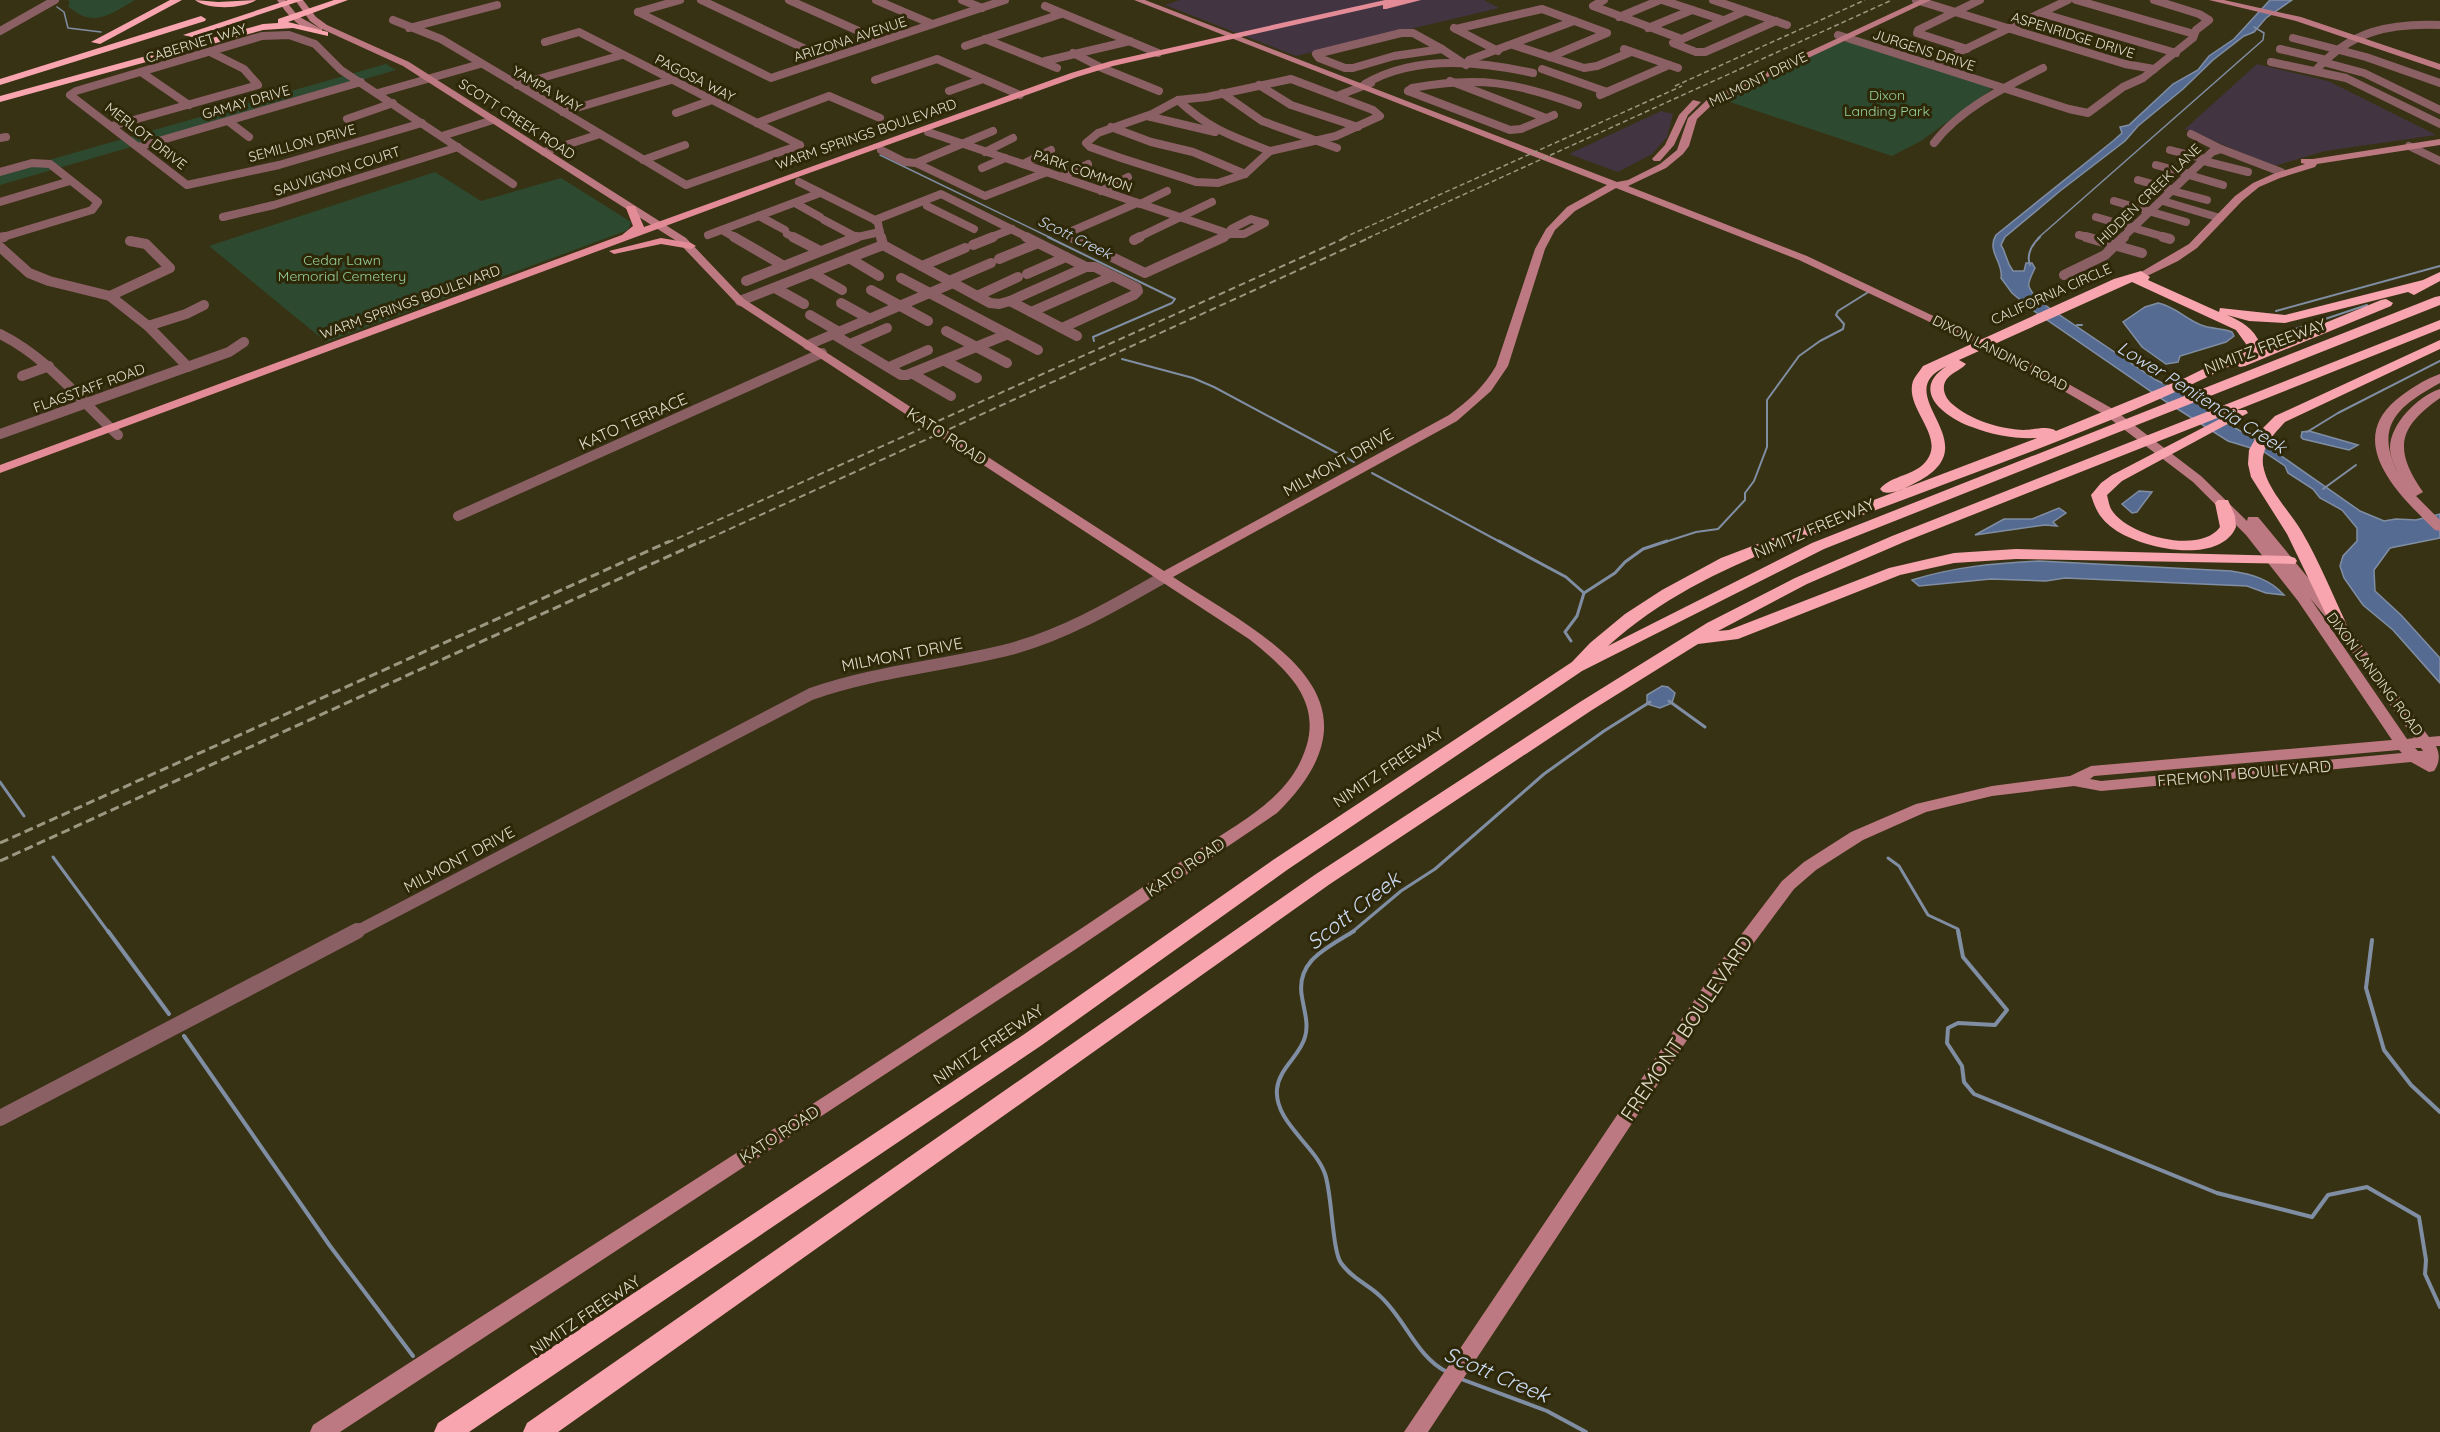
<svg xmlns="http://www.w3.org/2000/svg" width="2440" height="1432" viewBox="0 0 2440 1432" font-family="Quicksand,sans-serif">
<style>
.commercial{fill:#433441}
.green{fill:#2d4a30}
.water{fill:#566b92;stroke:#808ea4;stroke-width:1.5}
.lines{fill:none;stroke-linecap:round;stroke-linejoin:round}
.stream-far3{stroke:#808ea4;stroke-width:1.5}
.stream-far2{stroke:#808ea4;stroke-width:2}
.stream-far1{stroke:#808ea4;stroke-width:3}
.stream{stroke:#808ea4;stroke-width:4}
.street-far3{stroke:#8b6065;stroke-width:8}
.street-far2{stroke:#8b6065;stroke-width:10}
.street-far1{stroke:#8b6065;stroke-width:12}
.street{stroke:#8b6065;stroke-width:16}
.secondary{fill:#bd7981;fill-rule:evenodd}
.primary{fill:#e38c97;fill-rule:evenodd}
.highway{fill:#f9a5af;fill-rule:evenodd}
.rail-far2{stroke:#9b9780;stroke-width:1.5;stroke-dasharray:5 3;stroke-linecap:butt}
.rail-far1{stroke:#9b9780;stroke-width:2;stroke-dasharray:7 4;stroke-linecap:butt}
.rail{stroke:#9b9780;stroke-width:3;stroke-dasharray:9 4.5;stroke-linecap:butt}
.labels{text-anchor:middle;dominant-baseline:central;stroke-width:6;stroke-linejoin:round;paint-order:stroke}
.far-street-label{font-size:14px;fill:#e2dfcd;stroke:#2e2809}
.far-park-label{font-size:14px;fill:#97d19c;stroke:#2e2809}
.far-water-label{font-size:15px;font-style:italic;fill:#ccdbf4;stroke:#2e2809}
.street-label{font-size:16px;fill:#e2dfcd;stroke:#2e2809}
.water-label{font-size:18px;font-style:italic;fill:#ccdbf4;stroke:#2e2809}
.near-street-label{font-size:20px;fill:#e2dfcd;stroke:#2e2809}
.near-water-label{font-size:21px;font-style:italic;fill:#ccdbf4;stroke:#2e2809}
</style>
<rect width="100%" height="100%" fill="#383214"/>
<g class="commercial">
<path d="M1180,0H1484L1499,8L1296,56L1165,5Z"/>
<path d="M2257,64L2328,81L2436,135L2325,151L2274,166L2185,129Z"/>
<path d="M1661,111L1673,114L1667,137L1652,154L1618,172L1569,154Z"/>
</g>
<g class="green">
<path d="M68,0H135C111,14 93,29 68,6L70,4Z"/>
<path d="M1841,42H1850L1990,86L1991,90L1921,141L1892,156L1724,100Z"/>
<path d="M386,64L396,70L0,185V174Z"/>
<path d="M435,172L481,201L561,178L631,222L628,230L326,342L209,246Z"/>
</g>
<g class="water">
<path d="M2270,0H2292L2266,18L2254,32L2244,36L2213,60L2183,89L2138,126L2125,141L2060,191L2005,237L2001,245C2007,254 2005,260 2013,271H2024L2026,263H2032L2035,268C2027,285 2025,285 2039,301L2156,380L2192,397L2219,419L2267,446L2360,511L2384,521L2396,519L2416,520L2440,514V538L2390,548L2374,570L2375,591L2401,615L2440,658V683L2393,630L2363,605L2344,578L2340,566L2343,556L2357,541V528L2342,510L2320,498L2313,489L2288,473L2285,466L2264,452L2228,441L2165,401L2031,309L2012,293L2001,278C2004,263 1986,251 1996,235L2113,141L2122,133L2120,127L2129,125L2173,84L2198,70L2209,56L2234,39Z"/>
<path d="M2158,303C2177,307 2186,320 2204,326C2213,329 2222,328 2232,332L2234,336L2226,342L2180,356L2178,362L2166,364L2142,347L2123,322L2145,307Z"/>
<path d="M2309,431L2358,445L2349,450L2303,439L2301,437L2302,432Z"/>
<path d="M2139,491L2152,492L2137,512L2132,513L2122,504Z"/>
<path d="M2059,508L2066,513L2053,522L2057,526L2045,525L1975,535L2004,519H2032Z"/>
<path d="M2039,561L2231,571C2251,574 2270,579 2284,595L2266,593L2247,586L2065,578L2046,581L1991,579L1919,586L1912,580C1953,567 1995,563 2039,561Z"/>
<path d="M1662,686L1668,687L1675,693L1672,703L1660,708L1647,704V695Z"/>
</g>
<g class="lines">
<g class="stream-far3">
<path d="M57,7L64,12L68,28L101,32"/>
<path d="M880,155L1051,238"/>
<path d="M2038,238L2263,40L2264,33L2254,27"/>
</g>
<g class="stream-far2">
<path d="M1048,237L1175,299L1172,303L1093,337L1094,341"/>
<path d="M2030,265C2026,255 2032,244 2040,237"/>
<path d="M2276,311L2440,266"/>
<path d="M2077,325H2082"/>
<path d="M2274,336L2367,305"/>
<path d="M1122,359L1193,378L1214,387L1354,462"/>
<path d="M2307,432L2338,413L2440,361"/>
<path d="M1372,473L1502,543"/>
<path d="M2323,489L2356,465"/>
<path d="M1662,543L1696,532L1718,529L1745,500V493L1754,481L1767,447V400L1799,356L1820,341L1843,329L1844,324L1836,315L1838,311L1870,291"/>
</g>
<g class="stream-far1">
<path d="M1499,541L1566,577L1584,593L1577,616L1565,632L1571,641"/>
<path d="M1584,593L1615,573L1625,562L1643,549L1667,541"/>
<path d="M1669,701L1705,727"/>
<path d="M0,782L24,816"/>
<path d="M53,857L109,933"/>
<path d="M1888,858L1899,866L1928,915L1958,929L1959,933"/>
<path d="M1351,933L1401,891L1435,869L1544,774L1604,731L1650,702"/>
</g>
<g class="stream">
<path d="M108,931L169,1014"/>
<path d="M1354,931C1329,947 1295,960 1302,997C1304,1010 1309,1024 1305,1037C1300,1056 1279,1068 1277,1089C1274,1122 1315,1145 1325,1174C1332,1193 1332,1250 1341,1263C1354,1281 1369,1284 1382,1298C1406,1321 1417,1357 1447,1372"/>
<path d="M1958,931L1963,957L2007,1010L1995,1025L1958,1023L1948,1028L1947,1043L1962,1066L1964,1082L1974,1094L2217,1193L2312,1217L2328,1195L2367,1187L2419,1217L2426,1260L2425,1274L2440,1307"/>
<path d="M2372,940L2366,988L2384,1050L2411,1085L2440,1112"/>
<path d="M184,1036L330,1246L413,1356"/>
<path d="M1461,1379L1547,1411L1586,1432"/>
</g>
<g class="street-far3">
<path d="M701,0L827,59"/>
<path d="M789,0L881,41"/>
<path d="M876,0L932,24"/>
<path d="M962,0L982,8"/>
<path d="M1604,0L1593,6L1679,38"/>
<path d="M1662,0L1723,20"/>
<path d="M1713,0L1787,25"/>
<path d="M1916,0L2125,64L2154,69"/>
<path d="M2076,0L2194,34"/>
<path d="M1045,6L1158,53"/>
<path d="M1745,11L1673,43L1696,52H1705L1776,21"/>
<path d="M638,12L771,78L1005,0"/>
<path d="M638,12L680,0"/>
<path d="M2041,13L2176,53"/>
<path d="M1619,17L1660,0"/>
<path d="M393,20L441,39L686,185L800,145"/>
<path d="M409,28L497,5"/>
<path d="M1454,28L1498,51"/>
<path d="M1648,28L1692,10"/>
<path d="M1456,29L1542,9L1607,33L1550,57"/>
<path d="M0,31L55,0"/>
<path d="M1401,33H1413L1442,49L1394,56L1353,68H1345L1319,58L1316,54Z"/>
<path d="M1838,35L2069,109L2088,113L2123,87L2143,78L2193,38L2196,30L2209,20L2199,14L2154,0"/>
<path d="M2293,38L2366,57L2440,83"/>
<path d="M985,39L1057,68"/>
<path d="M545,42L579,32L800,145"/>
<path d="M1513,45L1584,68L1597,66L1631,52"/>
<path d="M965,46L1061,14"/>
<path d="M1442,49L1466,65"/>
<path d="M1624,49L1678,68"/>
<path d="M1967,49L1917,33L1918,30L1980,0"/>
<path d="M2280,49L2326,60"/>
<path d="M1073,53L1102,68L1159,91"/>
<path d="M1045,61L1130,41"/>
<path d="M2271,62L2346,78L2440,124"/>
<path d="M2323,62L2364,73L2440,110"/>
<path d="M1467,64L1469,60L1574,21"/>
<path d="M1932,65L2068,0"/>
<path d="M1542,69L1607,92"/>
<path d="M2316,70C2351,31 2389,23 2440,25"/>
<path d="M141,72L189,105"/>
<path d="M1291,79L1373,110L1380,116L1336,136L1270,151L1245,174L1218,183L1196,182L1121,158L1090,147L1086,143L1098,133L1152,114L1178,100L1207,97Z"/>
<path d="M875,80L937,59L1020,95"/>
<path d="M1450,81L1546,118"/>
<path d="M1365,84C1413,55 1480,61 1533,73"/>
<path d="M517,85L622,55"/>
<path d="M1259,85L1291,105L1358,127"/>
<path d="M949,91L983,79"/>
<path d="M1408,91L1412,88C1478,76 1516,82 1578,105"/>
<path d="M1408,91L1510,130L1521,129L1554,115"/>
<path d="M378,93L480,64"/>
<path d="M1222,93L1262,121L1337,148"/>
<path d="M1600,95L1669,65"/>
<path d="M1337,96L1371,83"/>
<path d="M1178,100C1209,129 1231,136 1270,151"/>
<path d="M563,112L671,80"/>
<path d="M676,113L712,100"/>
<path d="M1147,116L1215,132"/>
<path d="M347,119L393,103"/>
<path d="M228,121L249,137"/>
<path d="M422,123L279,165L187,185L70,95L76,91L262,36L289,35L315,44L341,70L513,184"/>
<path d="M757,123L829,96L880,118"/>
<path d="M112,126L258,85L244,69L210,52"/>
<path d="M1111,127L1151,142L1193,152L1245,174"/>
<path d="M928,132L1230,234"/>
<path d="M2191,134L2221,149L2281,172"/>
<path d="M442,136L493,120"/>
<path d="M0,138L6,137"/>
<path d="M1934,143C1960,109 2005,87 2043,68"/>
<path d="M2409,146L2440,161"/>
<path d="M138,147L361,82"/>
<path d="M881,150L905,162L916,163L985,196L1047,172"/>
<path d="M2170,150L2205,159"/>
<path d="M544,152L600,134"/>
<path d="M985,152L1013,138"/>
<path d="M643,160L685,145"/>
<path d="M2204,161L2248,172"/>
<path d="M916,163L993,131"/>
<path d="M1023,164L1051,150"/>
<path d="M2156,165L2190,174"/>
<path d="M982,168L1005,158"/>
<path d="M0,172L32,163L50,164L98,202L92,210L0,238"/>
<path d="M2189,175L2223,185"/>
<path d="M1061,177L1088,164"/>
<path d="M2138,180L2174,190"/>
<path d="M799,182L875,220L878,223L881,238"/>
<path d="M1101,191L1128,177"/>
<path d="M2173,191L2207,200"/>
<path d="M2114,201L2186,222"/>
<path d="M2163,201L2220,218"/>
<path d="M0,202L70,181"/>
<path d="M795,203L820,217"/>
<path d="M1140,204L1167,191"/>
<path d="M927,206L974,229"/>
<path d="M759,216L785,230"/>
<path d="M223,217L274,205L458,147"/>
<path d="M2096,217L2168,238"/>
<path d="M1251,219L1265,223L1244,234H1230L1231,229Z"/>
<path d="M824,220L856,237"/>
<path d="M875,220L941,194L1029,238"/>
<path d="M722,230L736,238"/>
<path d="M787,234L795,238"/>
<path d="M708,235L820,193"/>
<path d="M2079,235L2091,238"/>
<path d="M853,238L880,232"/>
<path d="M989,238L1012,229"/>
<path d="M1074,238L1065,234L1137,203"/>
<path d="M1137,238L1212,202"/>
<path d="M1220,238L1230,234"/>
<path d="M2122,238L2212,152L2221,149"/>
</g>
<g class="street-far2">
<path d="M734,237L784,266"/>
<path d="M793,237L820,251"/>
<path d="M881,237L883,245L990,303L999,304L1010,301L1086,267"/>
<path d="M1026,237L1086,267H1095L1137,288L1138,291L1134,295L1062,328"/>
<path d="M1071,237L1145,273L1224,237"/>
<path d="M2086,237L2142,253"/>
<path d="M2163,237L2170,239"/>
<path d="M0,238L4,237"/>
<path d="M1134,240L1140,237"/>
<path d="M973,245L993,237"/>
<path d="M0,247L29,273L49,281L110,296L148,326L188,367"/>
<path d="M849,258L879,276"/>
<path d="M999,259L1038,243"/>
<path d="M922,266L965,248"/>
<path d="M812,273L842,290"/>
<path d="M1027,274L1066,257"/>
<path d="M2064,275L2105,255L2124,237"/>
<path d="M901,278L1038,350"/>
<path d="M746,281L857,237"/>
<path d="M949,281L991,263"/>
<path d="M775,288L804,304"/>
<path d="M871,290L928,321"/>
<path d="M110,296L170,268L146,244L130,241"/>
<path d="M977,296L1018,277"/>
<path d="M740,301L883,245"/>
<path d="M1010,301L1077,336"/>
<path d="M841,303L870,319"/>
<path d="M1031,312L1113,276"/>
<path d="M810,315L839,332"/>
<path d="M148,326L186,314L204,305"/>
<path d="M946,331L1007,363"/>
<path d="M0,334C48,358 79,399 118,435"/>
<path d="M833,334L901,375H907L1008,334"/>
<path d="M850,344L887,328"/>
<path d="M808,345L953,283"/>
<path d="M945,361L977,378"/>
<path d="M889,367L928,350"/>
<path d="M913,374L951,396"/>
<path d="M22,376L49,366"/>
<path d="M0,434L229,352L244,342"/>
<path d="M458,516L822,353"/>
</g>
<path class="street-far1" d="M354,933L811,694C876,671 945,666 1011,649C1066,634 1115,605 1164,577"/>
<path class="street" d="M0,1118L357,931"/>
<g class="secondary">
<path d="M277,0H285L298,16L321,29L310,21L295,0H303L316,17L327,25L409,62L686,238L744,299L1164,571L1449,415C1468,401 1484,387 1496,366L1535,249L1546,229L1567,207L1607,185L1134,0H1145L1617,182L1628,180L1660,164L1677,150L1688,118L1709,98L1920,0H1931L1715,102L1697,119L1689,146L1683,154L1666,168L1628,186L1807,256L2022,358L2113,409L2201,476L2247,521L2248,517H2258L2343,620L2429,737L2440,736V746H2436C2440,755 2440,762 2434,771L2429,772L2411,762L2101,791L2074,786L1992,796L1926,812L1863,840L1816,870L1794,889L1730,975L1428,1432H1404L1718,965L1782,881L1804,862L1851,832L1916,804L1992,786L2070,776L2091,766L2392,740L2298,601L2246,535L2193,482L2105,415L2014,362L1799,260L1616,188L1575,211L1555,230L1545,249L1508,366L1491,391L1457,421L1173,577C1265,637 1395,697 1277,813L1076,949L340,1432H310L313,1425C571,1258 832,1094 1088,924C1125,899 1162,874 1200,849C1234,826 1276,805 1297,768C1330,709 1293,674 1249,639L736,303L678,242L403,66L322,29V33C303,34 287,14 277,0ZM2310,598L2333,626L2414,738L2407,739ZM2415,748H2421L2423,751H2418ZM2399,750L2402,753L2101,781L2090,779L2094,776Z"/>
<path d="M2209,0H2224L2301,17L2440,64V70L2296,21Z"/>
<path d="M1693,100L1701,102L1688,115L1674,145L1660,161H1654L1652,159L1665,145L1679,115Z"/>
<path d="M2440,139V145L2317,164L2315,167L2280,178L2259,187L2242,201L2197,248L2178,261L2145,277H2137L2136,275L2189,244L2235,196L2253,183L2273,174L2305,164L2301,163V159H2313Z"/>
<path d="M2440,374V383C2398,406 2373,426 2399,475C2395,466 2390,457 2390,448C2390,424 2418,396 2440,389V398C2397,428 2394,450 2423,492L2416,496L2440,520V531L2435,530C2401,497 2344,444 2396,400C2408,390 2425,379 2440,374Z"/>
</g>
<g class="primary">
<path d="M1385,0H1421L1386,9H1383V5L1113,66L1077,77L784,182L0,473V465L622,235L633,226L626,208L627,206H635L644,227L1071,73L1111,61Z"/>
<path d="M661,238L691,243L696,246L691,249L661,244L614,254L609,251Z"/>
</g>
<g class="highway">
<path d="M170,0H182L100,44L91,42Z"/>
<path d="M195,0L218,2L256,0C243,9 208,10 195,0Z"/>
<path d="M288,0H303L192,37L183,35Z"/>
<path d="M334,0H348L288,22L328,32V36L293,28L263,30L0,102V96L263,24L278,23V19Z"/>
<path d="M201,16L206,19L205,21L0,85V79Z"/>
<path d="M2141,271L2150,277L2148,280L2219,312L2220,308L2285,315L2423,280L2440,272V281L2414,295L2408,292L2285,323L2249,321L2227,315C2242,322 2254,328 2260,344L2257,351L2381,300L2386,299L2393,303L2391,306L2245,366L2240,367L2234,364C2117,423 1991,466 1868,513C1774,549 1685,577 1608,646L1812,543L2435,297L2440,296V305L1824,549L1582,671L1287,870L1042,1045L469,1432H434L438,1423L1026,1033L1273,860L1572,662L1590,643L1625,614L1662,590L1721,558L2037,438C2015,439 1992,435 1972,427C1944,417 1909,390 1947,366C1884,394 1993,443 1917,482C1907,487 1894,495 1883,492L1880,489C1891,475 1916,476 1927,460C1945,435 1904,408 1913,381C1915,376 1920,371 1923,366L2114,279ZM2132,282L2236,330L2246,344L2244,349L2185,378L2056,431C2048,425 2034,430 2024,430C1999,429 1970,420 1951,403C1945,397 1942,389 1945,382C1949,373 1960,371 1966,364L1959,360Z"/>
<path d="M2440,320V329L2237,410H2246L2248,413L2122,481L2107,495C2108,499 2109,505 2111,509C2127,536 2200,555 2220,527L2215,503L2218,500H2228L2235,516L2236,527C2219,567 2136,548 2110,526C2099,517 2095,508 2091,495L2101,483L2112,475L2235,411L1904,542L1807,584L1718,631L1729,630L1889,568L1954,553L2016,549L2289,556L2295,558L2297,561L2295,564L2016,559L1954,563L1900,575L1738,639L1698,644L1592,710L1330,884L558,1432H523L527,1423L1316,874L1580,702L1707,623L1795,578L1892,536Z"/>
<path d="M2440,340V349L2285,422C2274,434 2261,447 2263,465C2267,490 2290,511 2302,532C2319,561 2332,593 2346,623L2344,627H2332L2287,534L2251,477L2248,464L2249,450L2259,432L2275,416Z"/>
</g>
<g class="rail-far2">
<path d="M1675,86L1865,0"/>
<path d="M1343,238L1682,86"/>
<path d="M1368,238L1892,0"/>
</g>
<g class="rail-far1">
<path d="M667,543L1347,237"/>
<path d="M699,543L1371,237"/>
</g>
<g class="rail">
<path d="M0,843L670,541"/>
<path d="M0,861L702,541"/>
</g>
</g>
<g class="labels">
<g class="far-street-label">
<text transform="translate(2073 35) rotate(17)">ASPENRIDGE DRIVE</text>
<text transform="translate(850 39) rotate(-18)">ARIZONA AVENUE</text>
<text transform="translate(196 43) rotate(-17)">CABERNET WAY</text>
<text transform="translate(1924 50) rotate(18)">JURGENS DRIVE</text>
<text transform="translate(695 78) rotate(27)">PAGOSA WAY</text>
<text transform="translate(1758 79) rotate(-26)">MILMONT DRIVE</text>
<text transform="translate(547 89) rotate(30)">YAMPA WAY</text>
<text transform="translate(246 102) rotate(-16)">GAMAY DRIVE</text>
<text transform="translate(517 119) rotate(33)">SCOTT CREEK ROAD</text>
<text transform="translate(866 134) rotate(-19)">WARM SPRINGS BOULEVARD</text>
<text transform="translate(146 136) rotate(38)">MERLOT DRIVE</text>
<text transform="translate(302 143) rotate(-15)">SEMILLON DRIVE</text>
<text transform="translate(337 171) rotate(-18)">SAUVIGNON COURT</text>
<text transform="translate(1083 171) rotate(19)">PARK COMMON</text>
<text transform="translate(2149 194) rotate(-44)">HIDDEN CREEK LANE</text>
<text transform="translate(2051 294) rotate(-24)">CALIFORNIA CIRCLE</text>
<text transform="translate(410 302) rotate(-20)">WARM SPRINGS BOULEVARD</text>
<text transform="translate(2000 353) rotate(27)">DIXON LANDING ROAD</text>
<text transform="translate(89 388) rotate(-20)">FLAGSTAFF ROAD</text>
<text transform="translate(2375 674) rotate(53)">DIXON LANDING ROAD</text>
</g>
<g class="far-park-label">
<text x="1887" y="95">Dixon<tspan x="1887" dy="16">Landing Park</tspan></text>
<text x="342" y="260">Cedar Lawn<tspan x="342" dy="16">Memorial Cemetery</tspan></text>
</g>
<g class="far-water-label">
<text transform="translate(1075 237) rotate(26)">Scott Creek</text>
</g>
<g class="street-label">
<text transform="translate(2265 346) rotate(-21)">NIMITZ FREEWAY</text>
<text transform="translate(633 421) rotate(-24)">KATO TERRACE</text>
<text transform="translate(947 436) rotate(33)">KATO ROAD</text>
<text transform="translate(1338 462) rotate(-29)">MILMONT DRIVE</text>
<text transform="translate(1814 528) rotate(-23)">NIMITZ FREEWAY</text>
<text transform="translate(902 654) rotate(-11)">MILMONT DRIVE</text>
<text transform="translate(1388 767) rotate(-34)">NIMITZ FREEWAY</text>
<text transform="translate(2244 773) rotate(-5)">FREMONT BOULEVARD</text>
<text transform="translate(459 859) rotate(-28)">MILMONT DRIVE</text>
<text transform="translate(1185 867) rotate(-34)">KATO ROAD</text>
<text transform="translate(988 1044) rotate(-34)">NIMITZ FREEWAY</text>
<text transform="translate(779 1134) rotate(-33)">KATO ROAD</text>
<text transform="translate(585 1315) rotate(-34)">NIMITZ FREEWAY</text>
</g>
<g class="water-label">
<text transform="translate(2202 397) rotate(32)">Lower Penitencia Creek</text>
</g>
<g class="near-street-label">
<text transform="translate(1686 1028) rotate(-56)">FREMONT BOULEVARD</text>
</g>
<g class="near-water-label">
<text transform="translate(1353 910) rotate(-38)">Scott Creek</text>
<text transform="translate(1497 1374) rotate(23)">Scott Creek</text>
</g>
</g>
</svg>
